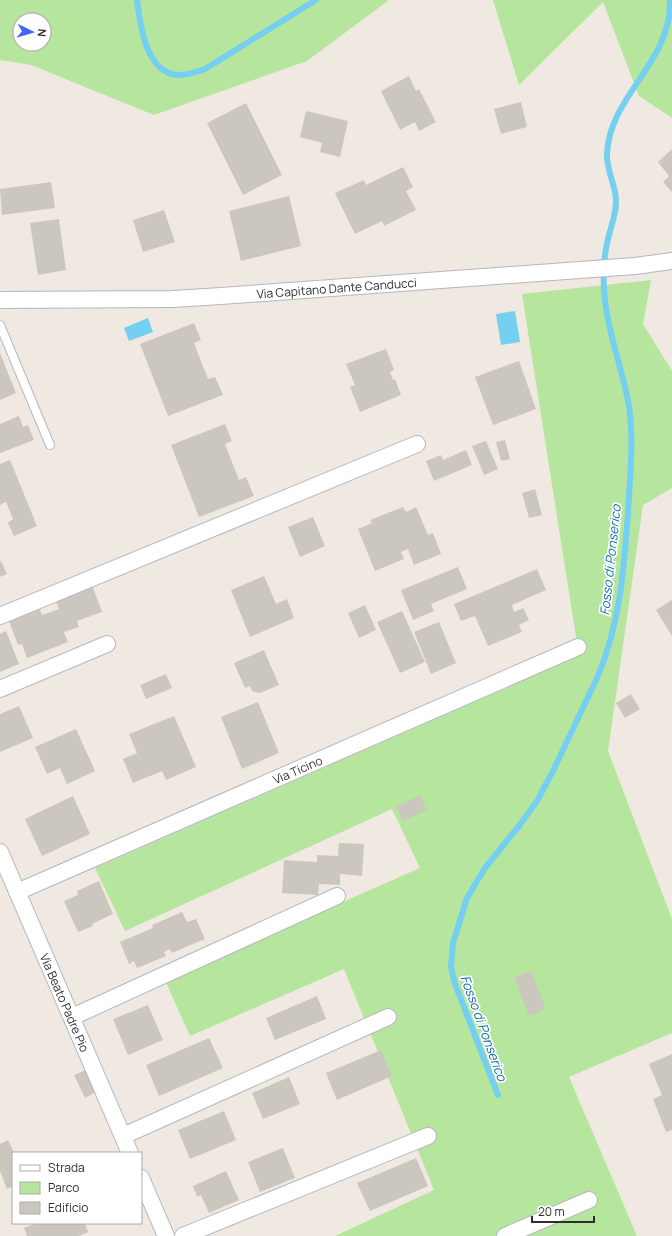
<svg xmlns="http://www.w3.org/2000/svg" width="672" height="1236" viewBox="0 0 672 1236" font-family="Manrope,sans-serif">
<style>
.green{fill:#b6e59e;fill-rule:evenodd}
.water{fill:#75cff0}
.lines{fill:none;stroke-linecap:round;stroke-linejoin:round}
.stream{stroke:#75cff0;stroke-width:6}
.building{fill:#cbc7bf}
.lane-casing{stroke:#b4b7c1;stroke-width:10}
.street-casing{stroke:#b4b7c1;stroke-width:18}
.lane{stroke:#fff;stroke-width:8}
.street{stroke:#fff;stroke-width:16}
.labels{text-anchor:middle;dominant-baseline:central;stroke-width:3.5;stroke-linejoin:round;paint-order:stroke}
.street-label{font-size:12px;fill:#2e2e2e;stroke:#fff}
.water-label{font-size:13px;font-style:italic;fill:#0d6fa3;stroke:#fff}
</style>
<rect width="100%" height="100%" fill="#efe9e1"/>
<g class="green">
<path d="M0,0H389L307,61L154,115L31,65L0,60ZM20,20H44V44H20Z"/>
<path d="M493,0H672V118L639,96L603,2L519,85Z"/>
<path d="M651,280L643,324L672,371V488L643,505L608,751L672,919V1033L569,1077L637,1236H335L434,1190L344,969L190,1036L165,980L420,868L392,809L125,931L95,868L579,656L522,294Z"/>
</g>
<g class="water">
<path d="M515,311L520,342L501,345L496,314Z"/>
<path d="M148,318L153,332L129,341L124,328Z"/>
</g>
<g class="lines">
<g class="stream">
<path d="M137,0C140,25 146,73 178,75C187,75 197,72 205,69L316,0"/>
<path d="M498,1095L455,984L451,967L453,943L467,898L485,868L519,826L537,801L553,771L597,678C620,625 624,569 628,512C630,477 634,441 629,406C622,366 606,329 604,288C603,272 604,255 608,239C611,226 616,215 616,201C616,185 606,171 607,153C610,95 672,62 670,0"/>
</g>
</g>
<g class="building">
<path d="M409,76L416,91L419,89L436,122L419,131L415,122L400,130L381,91Z"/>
<path d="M521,102L527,127L501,134L494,109Z"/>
<path d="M246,103L282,175L243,195L207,123Z"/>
<path d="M306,111L348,121L340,157L320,152L322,143L300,137Z"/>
<path d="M672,149V192L663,182L669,176L658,162Z"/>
<path d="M403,167L413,187L406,191L416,210L384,226L382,221L355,234L335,193L364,180L366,185Z"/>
<path d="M51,182L55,208L2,215L0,189Z"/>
<path d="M289,196L301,246L241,261L229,211Z"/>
<path d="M164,210L175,242L143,252L133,220Z"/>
<path d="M59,219L66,270L38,275L30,223Z"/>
<path d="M194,323L201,340L194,343L208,379L215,377L223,395L168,416L140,344Z"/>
<path d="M386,349L394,370L390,372L393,380L395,379L401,395L360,412L350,387L355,385L346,364Z"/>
<path d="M0,353L16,393L0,400Z"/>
<path d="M519,361L536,409L493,425L475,377Z"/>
<path d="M19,416L23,427L28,425L34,440L0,453V424Z"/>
<path d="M225,424L232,441L225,444L239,480L246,477L254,496L199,517L171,445Z"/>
<path d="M505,440L510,459L501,461L496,442Z"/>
<path d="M486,441L498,469L484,475L472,446Z"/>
<path d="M466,450L472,465L434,481L426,461L441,455L443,460Z"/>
<path d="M10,460L37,526L14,536L8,523L13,519L6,502L0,505V464Z"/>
<path d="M535,489L542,515L529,518L522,493Z"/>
<path d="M403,507L406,512L416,507L428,535L433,533L441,554L414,565L408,549L401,552L404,559L375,571L358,529L372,523L370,520Z"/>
<path d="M313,517L325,546L300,557L288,527Z"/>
<path d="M1,561L7,574L0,577V562Z"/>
<path d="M458,567L467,589L431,604L434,611L413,620L401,590Z"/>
<path d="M537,569L546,590L512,605L514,612L523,608L529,620L519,625L522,632L488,646L475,616L461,621L454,604Z"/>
<path d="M264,576L276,604L287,599L294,618L250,637L231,590Z"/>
<path d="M92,585L102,612L77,621L79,627L64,632L68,642L27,658L22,644L18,645L9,621L40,609L42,615L59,609L55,599Z"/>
<path d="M672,600V636L656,610Z"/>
<path d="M365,605L376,630L359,638L348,613Z"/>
<path d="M402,611L425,662L400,673L377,622Z"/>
<path d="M439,622L456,663L431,674L414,632Z"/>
<path d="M6,631L19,664L0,672V634Z"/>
<path d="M264,650L279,685L260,693L252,691L250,686L245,688L234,663Z"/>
<path d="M166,674L172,688L146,699L140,685Z"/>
<path d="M631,694L640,709L625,718L616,703Z"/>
<path d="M258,702L279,753L242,769L221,717Z"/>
<path d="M19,706L33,738L0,752V714Z"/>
<path d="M174,716L196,767L166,780L162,771L133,783L123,759L137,753L129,734Z"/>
<path d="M76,729L95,771L67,784L60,768L47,774L35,747Z"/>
<path d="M420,795L427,810L403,821L396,807Z"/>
<path d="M73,796L90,834L42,856L25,819Z"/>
<path d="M339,843L364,844L362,876L340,874V885L319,884L318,895L282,893L284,860L317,862V855L338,856Z"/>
<path d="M99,881L113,914L92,924L93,926L78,932L64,901L78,895L77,891Z"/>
<path d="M182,912L187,922L196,919L205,939L172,953L170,949L164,952L166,956L137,968L134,961L129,964L120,942L153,928L152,925Z"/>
<path d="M531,971L546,1009L529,1016L514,977Z"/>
<path d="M317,996L326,1019L275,1040L266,1018Z"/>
<path d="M148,1005L163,1040L128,1055L113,1019Z"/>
<path d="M209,1038L223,1068L159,1096L146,1065Z"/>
<path d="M381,1050L392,1076L337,1100L326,1073Z"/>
<path d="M672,1054V1130L666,1132L653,1099L662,1095L649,1064Z"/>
<path d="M88,1069L98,1091L85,1098L74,1075Z"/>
<path d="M289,1077L300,1104L263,1119L252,1093Z"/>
<path d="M224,1111L236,1140L190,1159L178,1130Z"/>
<path d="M8,1140L14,1153L13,1186L7,1189L0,1171V1144Z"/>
<path d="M283,1148L295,1178L260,1192L248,1162Z"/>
<path d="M416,1158L428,1186L370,1211L357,1183Z"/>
<path d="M226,1171L239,1200L209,1213L201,1195L197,1197L193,1186Z"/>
<path d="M37,1223H85L88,1232L79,1236H27L24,1228Z"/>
</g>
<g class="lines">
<defs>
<path id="lane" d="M0,325L50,445"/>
<g id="street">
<path id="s1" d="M0,300L173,299L221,296L635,266L672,261"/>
<path d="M0,616L417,444"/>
<path d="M0,689L107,644"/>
<path id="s2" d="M0,852L130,1153"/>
<path id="s3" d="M17,892L578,647"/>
<path d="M72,1017L337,896"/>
<path d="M123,1136L388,1017"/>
<path d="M141,1178L166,1236"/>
<path d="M183,1236L428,1136"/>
<path d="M505,1236L589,1200"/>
</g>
</defs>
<use href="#lane" class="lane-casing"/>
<use href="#street" class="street-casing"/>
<use href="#lane" class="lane"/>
<use href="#street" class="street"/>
</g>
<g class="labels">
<g class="street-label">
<text stroke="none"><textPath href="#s1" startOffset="337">Via Capitano Dante Canducci</textPath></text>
<text stroke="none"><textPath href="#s3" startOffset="306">Via Ticino</textPath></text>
<text stroke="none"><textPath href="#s2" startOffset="164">Via Beato Padre Pio</textPath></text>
</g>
<g class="water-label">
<text transform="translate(610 560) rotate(-84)">Fosso di Ponserico</text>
<text transform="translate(484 1028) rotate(70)">Fosso di Ponserico</text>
</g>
</g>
<rect x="12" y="1152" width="130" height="72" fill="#ffffff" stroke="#ababab"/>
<rect x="20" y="1165" width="20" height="6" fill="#ffffff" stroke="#ababab"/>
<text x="48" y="1172" font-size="12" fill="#2e2e2e">Strada</text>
<rect x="20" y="1182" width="20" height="12" fill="#b6e59e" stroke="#ababab"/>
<text x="48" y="1192" font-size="12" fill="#2e2e2e">Parco</text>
<rect x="20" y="1202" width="20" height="12" fill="#cbc7bf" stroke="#ababab"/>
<text x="48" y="1212" font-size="12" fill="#2e2e2e">Edificio</text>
<g transform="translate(32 32) rotate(95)"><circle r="19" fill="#ffffff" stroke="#ababab"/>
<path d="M0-3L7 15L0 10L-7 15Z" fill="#4264fb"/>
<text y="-6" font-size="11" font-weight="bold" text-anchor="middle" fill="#2e2e2e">N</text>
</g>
<path d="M532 1216v6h62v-6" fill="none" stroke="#2e2e2e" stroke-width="2"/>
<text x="538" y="1216" font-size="12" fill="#2e2e2e" stroke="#ffffff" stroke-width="3" paint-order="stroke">20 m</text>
</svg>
